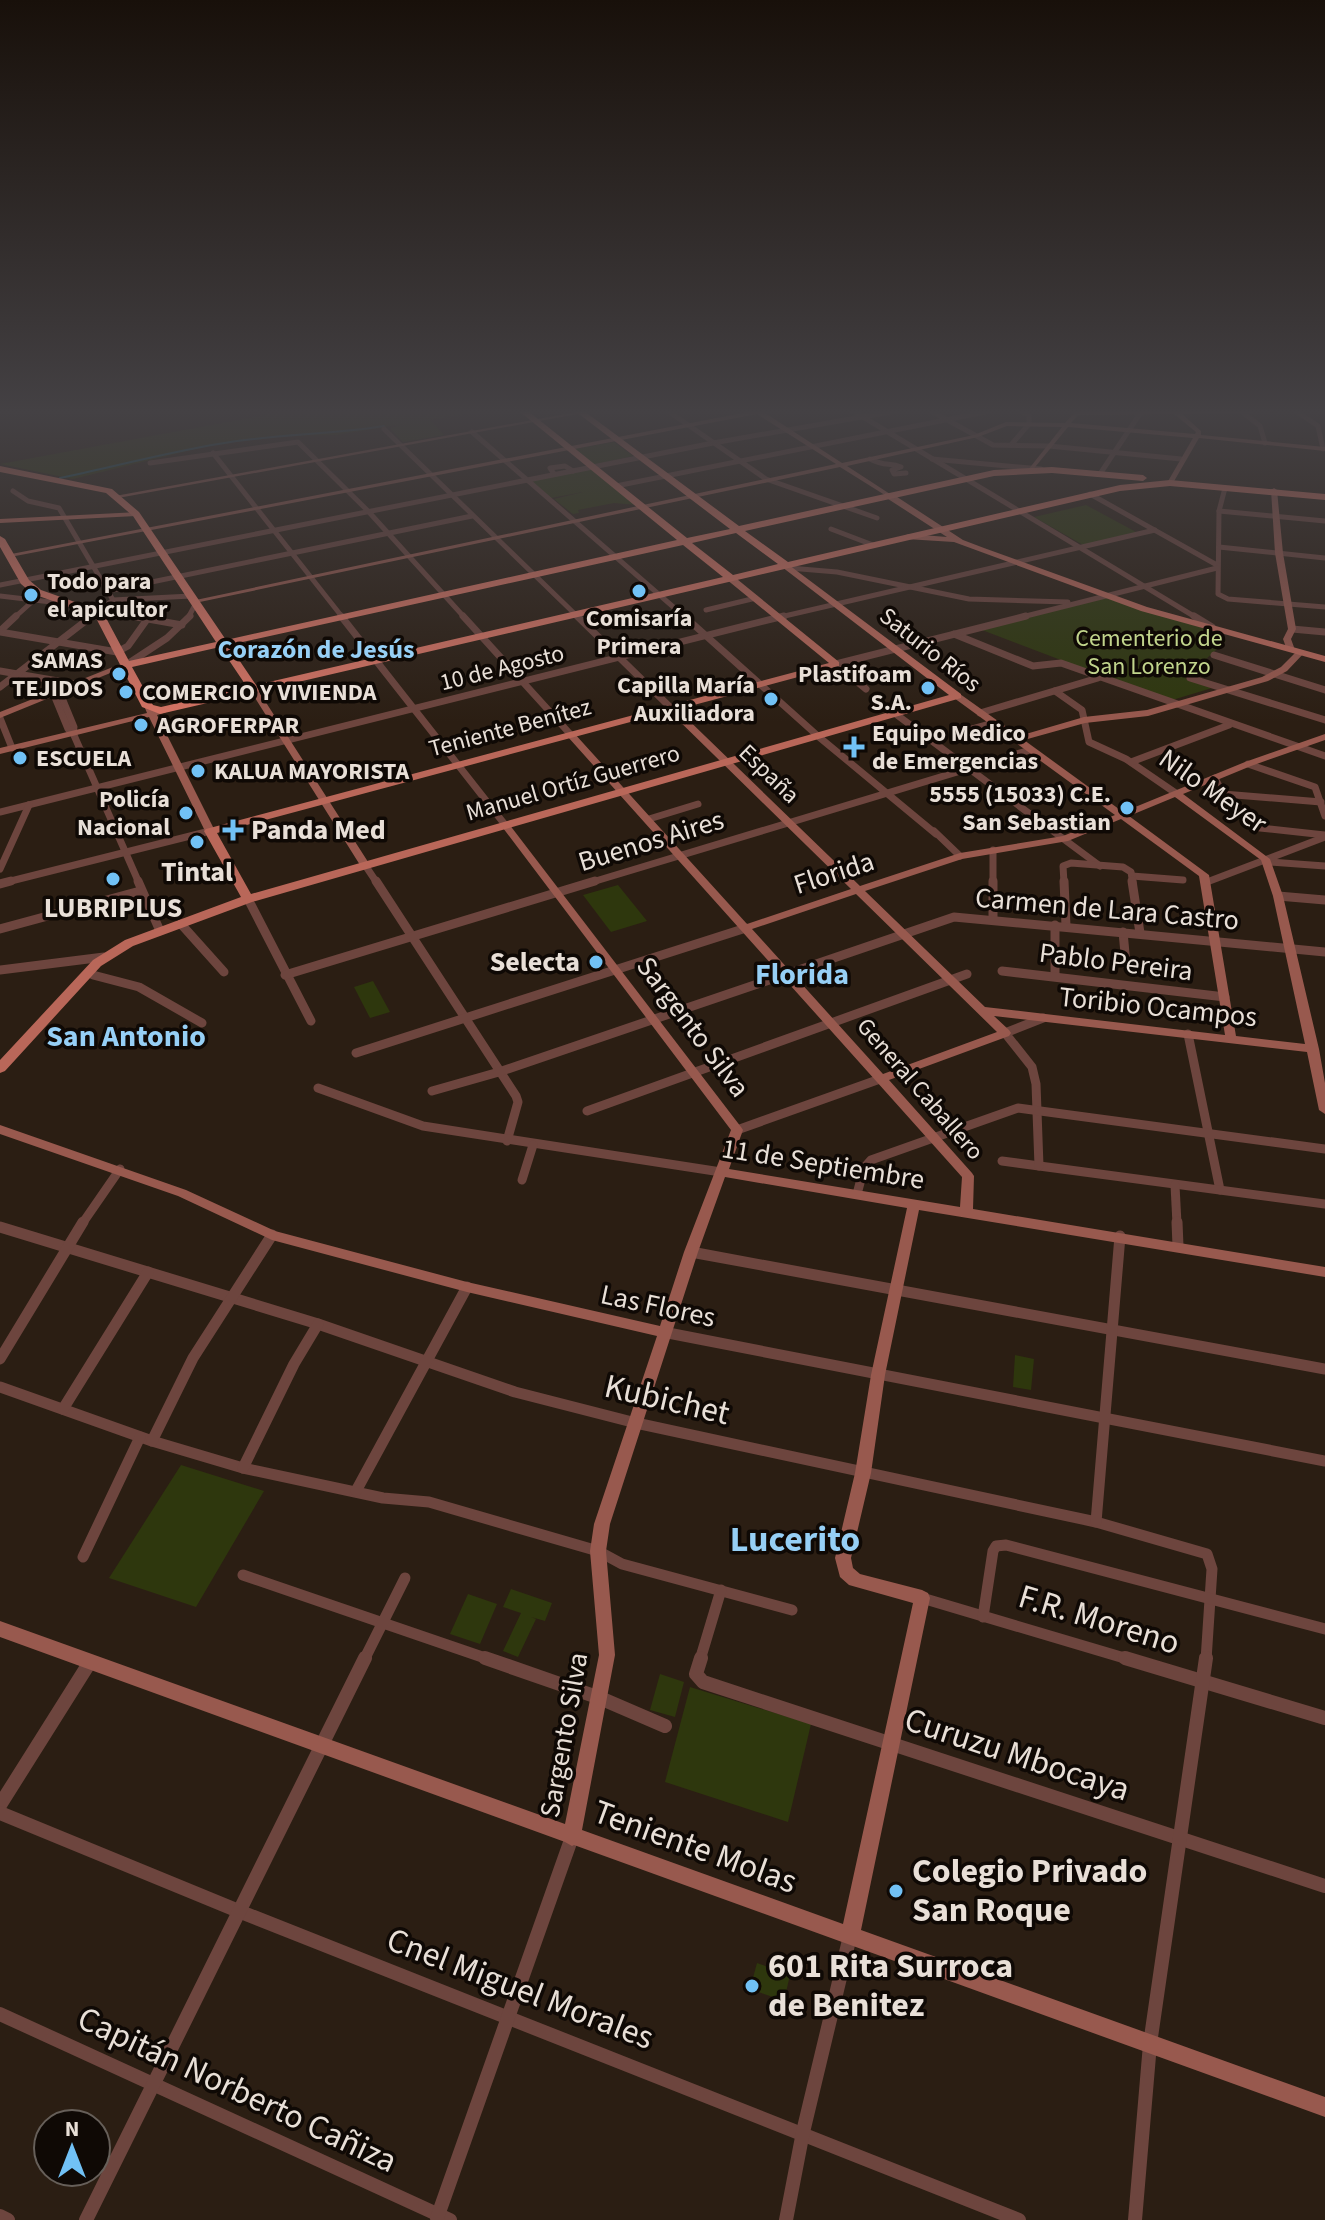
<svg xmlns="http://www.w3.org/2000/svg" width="1325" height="2220" viewBox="0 0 1325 2220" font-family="'Source Sans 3',sans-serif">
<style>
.green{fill:#2e370d}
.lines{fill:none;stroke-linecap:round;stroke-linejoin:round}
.stream{stroke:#1e5a6c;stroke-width:2}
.street-far4{stroke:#6d453e;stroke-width:5}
.street-far3{stroke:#6d453e;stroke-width:7}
.street-far2{stroke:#6d453e;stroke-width:9}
.street-far1{stroke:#6d453e;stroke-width:11}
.street{stroke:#6d453e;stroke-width:14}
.secondary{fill:#98594e;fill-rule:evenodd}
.primary{fill:#b96759;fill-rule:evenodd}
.highway{fill:#d77464;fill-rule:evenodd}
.poi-dot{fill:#71c1f5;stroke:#0f0905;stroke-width:3}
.labels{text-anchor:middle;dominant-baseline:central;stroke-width:7;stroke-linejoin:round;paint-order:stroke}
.far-poi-label{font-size:24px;font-weight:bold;fill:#e8dfd7;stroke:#0f0905;text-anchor:start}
.far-park-label{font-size:24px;fill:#c1d48c;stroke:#0f0905}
.far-street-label{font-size:24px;fill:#e8dfd7;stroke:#0f0905}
.far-neighbourhood-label{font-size:26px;font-weight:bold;fill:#96cff5;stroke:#0f0905}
.street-label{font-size:28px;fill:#e8dfd7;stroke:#0f0905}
.poi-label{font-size:28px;font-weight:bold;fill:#e8dfd7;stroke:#0f0905}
.neighbourhood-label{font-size:30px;font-weight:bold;fill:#96cff5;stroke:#0f0905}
.near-street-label{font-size:34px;fill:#e8dfd7;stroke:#0f0905}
.near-poi-label{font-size:34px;font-weight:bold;fill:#e8dfd7;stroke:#0f0905;text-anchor:start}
.near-neighbourhood-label{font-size:36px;font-weight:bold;fill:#96cff5;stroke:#0f0905}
</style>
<rect width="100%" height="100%" fill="#2b1e13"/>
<g class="green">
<path d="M287,411H486L430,420L444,435L403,442L390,428L403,424L337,435L279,436L212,445L73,479L0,464Z"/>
<path d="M614,442L633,456L593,465L574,449Z"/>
<path d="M591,468L637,505L614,503L578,510L579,513L573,514L554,499L583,492L551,498L530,480Z"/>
<path d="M1086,505L1138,533L1085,546L1034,517Z"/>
<path d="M1104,597L1209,630V636L1226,641L1185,678L1212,688L1169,701L982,630Z"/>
<path d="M618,885L647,921L611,932L583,895Z"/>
<path d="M373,981L390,1012L370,1018L354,987Z"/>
<path d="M1015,1355L1034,1359L1031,1390L1013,1387Z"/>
<path d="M181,1465L264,1491L196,1607L109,1578Z"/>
<path d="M511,1589L552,1603L545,1621L531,1617L536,1619L518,1657L503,1651L521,1613L503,1607Z"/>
<path d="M468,1594L497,1604L480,1644L450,1634Z"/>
<path d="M660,1674L684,1682L675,1717L650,1710Z"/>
<path d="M690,1687L811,1724L788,1822L665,1782Z"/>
<path d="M757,1963L790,1975L784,2001L750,1989Z"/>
</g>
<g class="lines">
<path class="stream" d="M60,478C112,467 165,453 218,444C273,434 329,435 384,426"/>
<g class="street-far4">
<path d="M668,411L766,479L877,518"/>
<path d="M853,411L1197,618"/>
<path d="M931,411L993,445L1049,446L1181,459"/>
<path d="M1241,411L1260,426L1265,443"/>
<path d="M1296,411L1318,426L1323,449"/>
<path d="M760,412L769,411"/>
<path d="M384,429L579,618"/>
<path d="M472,432L686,618"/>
<path d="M1011,445L1029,424V415L1021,411"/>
<path d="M213,453L343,618"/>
<path d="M870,459C885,467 890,462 901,467L892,470L894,474L906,473"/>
<path d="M932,459L1041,469"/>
<path d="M150,463L298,442L368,511L465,618"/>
<path d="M554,474L550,468L565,466L573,471"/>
<path d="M1100,474L1141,412"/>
<path d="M616,486L990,411"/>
<path d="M1225,488L1219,511L1218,594L1228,599L1325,607"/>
<path d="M13,491L28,501L59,508L113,600L89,618"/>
<path d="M1090,494L1217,565"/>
<path d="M1219,511L1325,521"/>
<path d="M831,529L873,545"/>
<path d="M1219,547L1325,558"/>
<path d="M789,568L837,572L969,599L1068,602"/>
<path d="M0,585L713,443L896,411"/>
<path d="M108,591L472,516"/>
<path d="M0,596L68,604"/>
<path d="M113,600L191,596"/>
<path d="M706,610L756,598"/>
<path d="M100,611L142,618"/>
<path d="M14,618L34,600"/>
<path d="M188,618L196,603"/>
<path d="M776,618L1155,530"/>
<path d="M1018,618L1217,568"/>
</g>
<g class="street-far3">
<path d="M131,616L182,625"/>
<path d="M341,616L506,826"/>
<path d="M463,616L571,735"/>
<path d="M577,616L671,708"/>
<path d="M684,616L819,737L936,834"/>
<path d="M1194,616L1212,627"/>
<path d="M1292,629L1325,632"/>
<path d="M0,631L16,616"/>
<path d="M0,632L117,652L128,646L148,618"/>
<path d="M954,634L1033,666L1061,663L1325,756"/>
<path d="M1214,655L1325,690"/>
<path d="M836,664L1026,616"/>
<path d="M836,664L866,689"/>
<path d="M126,665L167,638L190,616"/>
<path d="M0,671L81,685"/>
<path d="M1190,678L1325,720"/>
<path d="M0,687L92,616"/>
<path d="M1055,691L1082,710L1089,742L1126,759L1177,794"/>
<path d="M60,693L74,727L73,733L139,883"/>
<path d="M54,695L68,729L72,731"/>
<path d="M980,713L1098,678"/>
<path d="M897,715L1100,866"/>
<path d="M0,718L12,748"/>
<path d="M957,733L993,723"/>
<path d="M1131,762L1229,725"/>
<path d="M1248,764L1315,787L1325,816"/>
<path d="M1215,778L1223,794L1321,802"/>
<path d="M0,812L784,616"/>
<path d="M649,819L698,804"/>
<path d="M1260,828L1325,835"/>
<path d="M934,831L960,856"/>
<path d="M993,850V883"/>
<path d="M1269,862L1325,866"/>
<path d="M365,865L377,883"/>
<path d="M0,869L29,805"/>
<path d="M1132,876L1183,880"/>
<path d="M1207,882L1325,837"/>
<path d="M3,883L210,831"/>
<path d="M589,883L1030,750"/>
<path d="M1064,883L1063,866L1071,863L1123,867L1131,872L1133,883"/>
</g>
<g class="street-far2">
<path d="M138,881L160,931"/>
<path d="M376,881L516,1096L518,1102L507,1141"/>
<path d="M993,881V919"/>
<path d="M1064,881L1066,926"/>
<path d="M1132,881L1140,933"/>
<path d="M0,884L11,881"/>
<path d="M1278,896L1325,900"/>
<path d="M248,899L311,1021"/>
<path d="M181,924L224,972"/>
<path d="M1055,925V976"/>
<path d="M0,929L140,891"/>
<path d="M1123,932L1126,964"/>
<path d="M0,970L104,957"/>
<path d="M1002,971L1225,997"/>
<path d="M93,975L139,987L202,1023"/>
<path d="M285,975L595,881"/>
<path d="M1188,1034L1220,1190"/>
<path d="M356,1053L746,928"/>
<path d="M318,1088L423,1126L721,1172"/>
<path d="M432,1091L499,1072L954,917L1325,952"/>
<path d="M587,1111L967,974"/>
<path d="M737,1130L880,1079"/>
<path d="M1002,1161L1325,1204"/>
<path d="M1039,1166L1036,1084L1032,1067L1005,1033L1043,1018"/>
<path d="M522,1180L533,1145"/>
<path d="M1175,1185L1177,1224"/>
<path d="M857,1194L864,1168L871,1160L1018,1108L1325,1149"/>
<path d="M82,1224L120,1169"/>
</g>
<g class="street-far1">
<path d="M1177,1222L1178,1246"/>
<path d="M0,1227L318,1324L515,1392L636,1423L1096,1522L1207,1554L1212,1569L1206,1660"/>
<path d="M691,1252L1325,1369"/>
<path d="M663,1332L1325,1461"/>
<path d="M0,1359L83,1222"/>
<path d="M0,1387L152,1441L243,1468L383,1498L429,1502L598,1551L622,1564L792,1610"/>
<path d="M63,1409L148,1272"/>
<path d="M152,1441L193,1358L272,1235"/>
<path d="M243,1468L294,1364L318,1324"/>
<path d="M356,1491L467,1287"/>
<path d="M1096,1522L1120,1236"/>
<path d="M83,1557L140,1437"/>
<path d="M243,1575L491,1660"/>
<path d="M922,1598L1131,1660"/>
<path d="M983,1617L993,1551L996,1546L1006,1545L1325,1629"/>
<path d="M364,1660L405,1578"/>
<path d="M700,1660L721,1590"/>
</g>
<g class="street">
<path d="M485,1658L600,1698L665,1726"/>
<path d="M701,1658L696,1674L703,1682L1325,1886"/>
<path d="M1125,1658L1325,1718"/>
<path d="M0,1805L90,1662"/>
<path d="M0,1813L241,1912L1019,2220"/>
<path d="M0,2014L450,2220"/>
<path d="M0,2216L8,2220"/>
<path d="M437,2218L572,1837"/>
<path d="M86,2220L365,1658"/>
<path d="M786,2220L803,2132L850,1936"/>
<path d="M1135,2220L1150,2044L1206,1658"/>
</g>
<g class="secondary">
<path d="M582,411H594L118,498L115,496Z"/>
<path d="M753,411H762L842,463L974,435L1006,422L1065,423L1076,411H1255L1252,413L1182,414L1201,431V435L1325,447V451L1199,438L1173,483L1170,485L1167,483L1193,438L1068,427L1031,472L1028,470L1062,427L1007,426L978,437L847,466L890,494L891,495L888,497L840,467L195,603L191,601L836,464L757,414L10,557L6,555ZM1174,414L1196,432L1195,434L1071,423L1078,415Z"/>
<path d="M1274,488L1277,490L1283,553L1296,629L1291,639L1295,650L1291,652L1287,650L1283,639L1288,629L1275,553L1271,490Z"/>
<path d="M1297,651L1304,653L1287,671L1268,681L1148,716L1085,723L1024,740L1123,812L1245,762L1325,734V740L1251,766L1183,794L1270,859L1283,896L1319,1049L1325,1083V1114L1319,1110L1307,1052L994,1016L1009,1030L1011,1033L1009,1036L889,1080L972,1173L974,1176L973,1209L1325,1267V1277L919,1210L885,1375L871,1473L851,1558L853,1568L860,1574L922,1590L928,1593L930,1598L861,1930L1325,2097V2117L574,1845L572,1846L565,1842L0,1637V1621L565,1824L599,1655L590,1551L594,1524L657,1336L467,1292L272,1240L178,1196L0,1134V1125L186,1190L275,1231L467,1282L660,1326L684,1252L731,1130L503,828V824H509L741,1127L743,1130L729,1169L960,1207L962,1177L568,737V733H574L747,924L851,889L668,710V706H674L860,886L960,853L1063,836L1115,815L954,698V694H960L1019,736L1084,717L1147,710L1262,677L1281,667ZM1175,797L1261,860L1273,896L1305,1044L1236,1036L1209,875L1129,816ZM1121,819L1199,876L1225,1035L985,1007L865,891L962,859L1068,841ZM856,894L997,1032L883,1074L752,929ZM725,1177L907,1208L871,1375L855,1473L835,1558L840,1577L849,1585L913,1603L843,1924L582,1830L615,1655L606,1551L610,1524L698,1252Z"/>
<path d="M123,663L130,665L0,718V712Z"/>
<path d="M254,687L258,690L370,865L369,867H361L360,865L250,690Z"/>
<path d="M149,705L152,706L155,711L169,707L173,710L157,715L215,831L213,833H207L205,831L149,717L0,754V748L147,713L145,708Z"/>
</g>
<g class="primary">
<path d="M885,493H891L963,540L984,548L1147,607L1325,656V662L1141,611L954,542L906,539V535L909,534L947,537L885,497Z"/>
<path d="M139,512V516H136L0,523V519Z"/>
<path d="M785,562L961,694V698L252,902L133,946L101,966L5,1071L0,1073V1060L93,960L125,940L241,897L204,831L206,829L829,663L726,579V575H732L839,662V666L217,833L251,894L949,695L782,567L781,565Z"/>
</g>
<path class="highway" d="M519,411H528L687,538L730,529L575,411H584L739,526L994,470L1052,467L1143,475L1147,478L1143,481L1052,473L994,476L745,531L788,562L1120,485L1170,480L1325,494V500L1170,486L1120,491L160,714L142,707L97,620L81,611L33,594L21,584L0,547V536L5,539L29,580L41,590L89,607L105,616L129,661L216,642L133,516L106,493L0,472V466L112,489L139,512L226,640L677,540ZM736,533L778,564L733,575L692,543ZM683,545L723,577L256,685L229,645ZM220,647L247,687L161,707L153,705L132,667Z"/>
</g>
<linearGradient id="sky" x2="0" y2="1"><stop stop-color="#18100a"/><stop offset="0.57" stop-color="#444144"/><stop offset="1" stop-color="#444144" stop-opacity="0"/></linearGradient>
<rect width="1325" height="722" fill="url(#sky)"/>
<g class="poi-dot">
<circle cx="639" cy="591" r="8"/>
<circle cx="31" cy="595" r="8"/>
<circle cx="119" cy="674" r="8"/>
<circle cx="928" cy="688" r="8"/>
<circle cx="126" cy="692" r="8"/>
<circle cx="771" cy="699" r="8"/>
<circle cx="141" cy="725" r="8"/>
<path d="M850 735h8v8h8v8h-8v8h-8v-8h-8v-8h8z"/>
<circle cx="20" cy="758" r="8"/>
<circle cx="198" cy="771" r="8"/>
<circle cx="1127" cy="808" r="8"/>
<circle cx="186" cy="813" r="8"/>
<path d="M229 818h8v8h8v8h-8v8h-8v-8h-8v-8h8z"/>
<circle cx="197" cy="842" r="8"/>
<circle cx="113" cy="879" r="8"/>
<circle cx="596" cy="962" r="8"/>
<circle cx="896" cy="1891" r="8"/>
<circle cx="752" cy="1986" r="8"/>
</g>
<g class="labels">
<g class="far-poi-label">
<text x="47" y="581">Todo para<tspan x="47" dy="28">el apicultor</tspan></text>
<text x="639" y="618" text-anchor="middle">Comisaría<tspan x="639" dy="28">Primera</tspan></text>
<text x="103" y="660" text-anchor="end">SAMAS<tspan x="103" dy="28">TEJIDOS</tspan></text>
<text x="912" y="674" text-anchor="end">Plastifoam<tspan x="912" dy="28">S.A.</tspan></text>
<text x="755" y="685" text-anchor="end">Capilla María<tspan x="755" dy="28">Auxiliadora</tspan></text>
<text x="142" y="692">COMERCIO Y VIVIENDA</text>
<text x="157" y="725">AGROFERPAR</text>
<text x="872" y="733">Equipo Medico<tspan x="872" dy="28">de Emergencias</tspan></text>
<text x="36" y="758">ESCUELA</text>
<text x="214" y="771">KALUA MAYORISTA</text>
<text x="1111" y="794" text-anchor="end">5555 (15033) C.E.<tspan x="1111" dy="28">San Sebastian</tspan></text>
<text x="170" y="799" text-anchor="end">Policía<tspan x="170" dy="28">Nacional</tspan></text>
</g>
<g class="far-park-label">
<text x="1149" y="638">Cementerio de<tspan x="1149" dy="28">San Lorenzo</tspan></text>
</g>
<g class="far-street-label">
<text transform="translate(930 650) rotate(38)">Saturio Ríos</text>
<text transform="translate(502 668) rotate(-14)">10 de Agosto</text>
<text transform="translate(510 728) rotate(-15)">Teniente Benítez</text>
<text transform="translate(769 774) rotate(44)">España</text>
<text transform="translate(573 783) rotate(-16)">Manuel Ortíz Guerrero</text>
<text transform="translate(920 1089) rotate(49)">General Caballero</text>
</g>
<g class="far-neighbourhood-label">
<text x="316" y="649">Corazón de Jesús</text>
</g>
<g class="street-label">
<text transform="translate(1213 791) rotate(35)">Nilo Meyer</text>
<text transform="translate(651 841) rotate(-17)">Buenos Aires</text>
<text transform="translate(834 873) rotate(-18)">Florida</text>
<text transform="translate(1107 909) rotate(5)">Carmen de Lara Castro</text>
<text transform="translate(1116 962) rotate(7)">Pablo Pereira</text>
<text transform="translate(1158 1007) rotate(6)">Toribio Ocampos</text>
<text transform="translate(693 1027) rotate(53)">Sargento Silva</text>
<text transform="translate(823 1164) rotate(9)">11 de Septiembre</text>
<text transform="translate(658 1306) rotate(12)">Las Flores</text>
<text transform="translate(564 1735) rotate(-80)">Sargento Silva</text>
</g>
<g class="poi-label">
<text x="251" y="830" text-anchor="start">Panda Med</text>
<text x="197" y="872">Tintal</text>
<text x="113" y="908">LUBRIPLUS</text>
<text x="580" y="962" text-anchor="end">Selecta</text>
</g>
<g class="neighbourhood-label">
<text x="802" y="974">Florida</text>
<text x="126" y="1036">San Antonio</text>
</g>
<g class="near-street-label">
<text transform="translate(667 1400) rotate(13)">Kubichet</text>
<text transform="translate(1099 1620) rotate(17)">F.R. Moreno</text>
<text transform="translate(1017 1755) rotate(18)">Curuzu Mbocaya</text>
<text transform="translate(695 1847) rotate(20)">Teniente Molas</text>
<text transform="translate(520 1989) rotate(21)">Cnel Miguel Morales</text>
<text transform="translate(237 2090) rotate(25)">Capitán Norberto Cañiza</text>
</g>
<g class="near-poi-label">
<text x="912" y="1871">Colegio Privado<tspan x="912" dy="39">San Roque</tspan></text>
<text x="768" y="1966">601 Rita Surroca<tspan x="768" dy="39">de Benitez</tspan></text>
</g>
<g class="near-neighbourhood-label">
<text x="795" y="1539">Lucerito</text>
</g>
</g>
<g transform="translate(72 2148)"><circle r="38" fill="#0f0905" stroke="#665f59" stroke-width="2"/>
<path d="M0-6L14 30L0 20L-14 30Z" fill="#71c1f5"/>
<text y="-12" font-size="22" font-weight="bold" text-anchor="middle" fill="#e8dfd7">N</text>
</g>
</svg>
